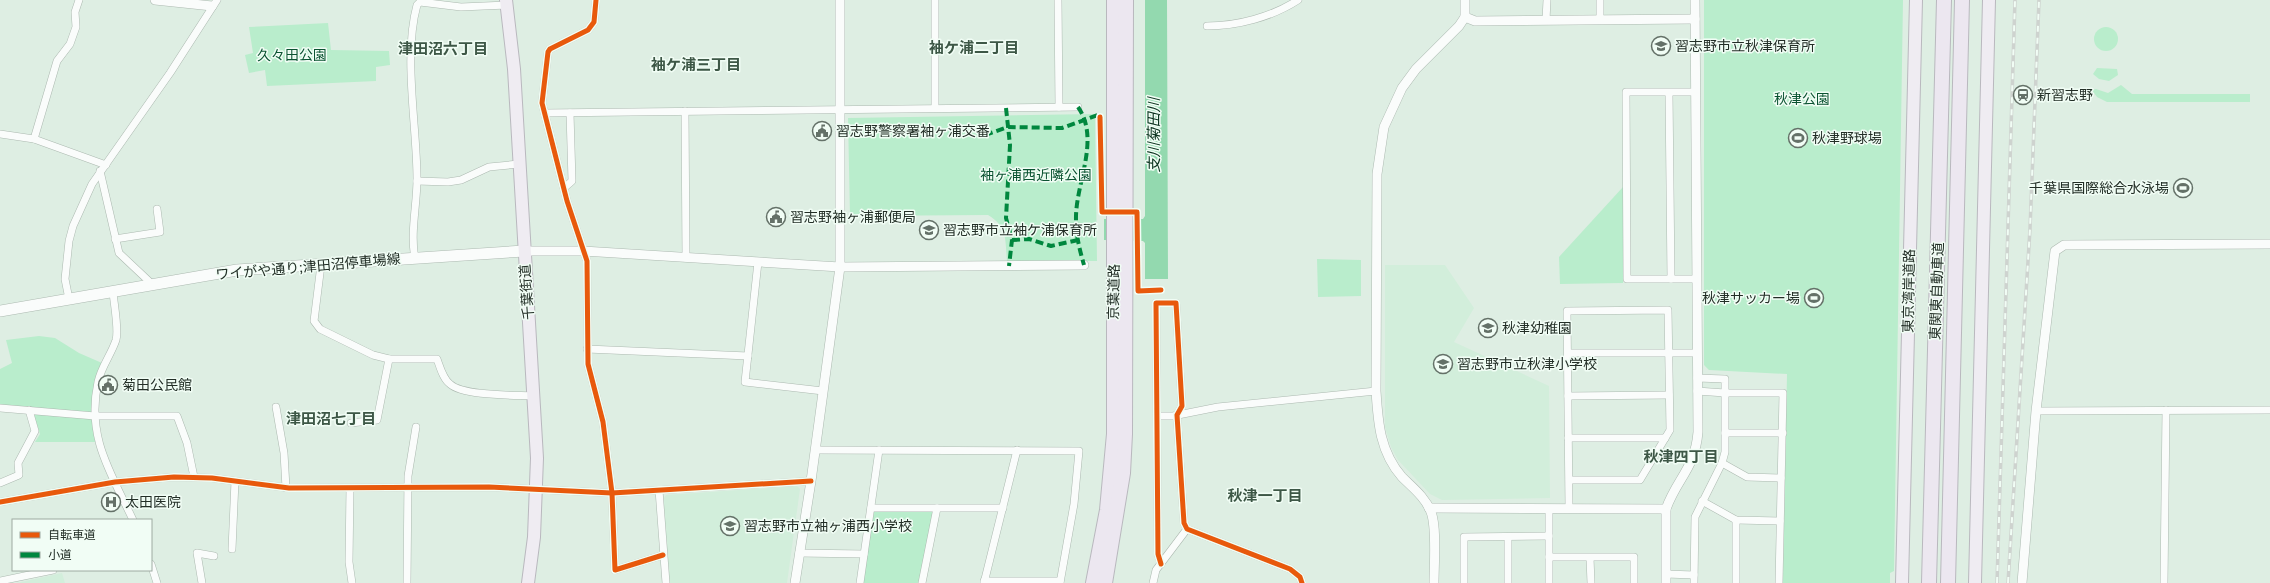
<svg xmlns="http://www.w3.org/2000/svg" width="2270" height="583" viewBox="0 0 2270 583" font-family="'Varela Round','Noto Sans JP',sans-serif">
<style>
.built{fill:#d2eedb}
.green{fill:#b9edcc}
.water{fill:#93d9af}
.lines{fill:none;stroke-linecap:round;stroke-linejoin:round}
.minor-casing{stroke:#acb9b0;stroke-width:8}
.tertiary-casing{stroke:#acb9b0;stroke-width:10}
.secondary-casing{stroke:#acb9b0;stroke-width:12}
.trunk-casing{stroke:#b9b8be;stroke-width:14}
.motorway-casing{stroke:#b9b8be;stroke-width:16}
.minor{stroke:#fafcfb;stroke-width:7}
.tertiary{stroke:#fafcfb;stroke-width:9}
.secondary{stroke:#fafcfb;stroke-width:11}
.trunk{stroke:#efecf2;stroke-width:12}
.motorway{stroke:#ece7f0;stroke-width:14}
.rail-casing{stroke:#ced3cf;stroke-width:3.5}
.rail{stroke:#f1fdf5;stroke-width:2;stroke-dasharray:6;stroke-linecap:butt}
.quiet{stroke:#00873e;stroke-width:4;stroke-dasharray:8 4;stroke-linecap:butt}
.cycleway-casing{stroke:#f1fdf5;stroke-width:8}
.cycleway{stroke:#e8590c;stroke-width:5}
.labels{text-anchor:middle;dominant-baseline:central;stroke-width:3;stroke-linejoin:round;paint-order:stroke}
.poi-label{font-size:14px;fill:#222e26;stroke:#f1fdf5;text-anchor:start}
.park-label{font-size:14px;fill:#0a5331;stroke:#f1fdf5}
.street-label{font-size:14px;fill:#222e26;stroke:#f1fdf5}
.neighbourhood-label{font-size:15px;font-weight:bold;fill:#3d5746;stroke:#f1fdf5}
.water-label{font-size:15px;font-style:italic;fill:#09321d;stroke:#f1fdf5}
</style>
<rect width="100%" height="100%" fill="#deeee3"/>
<g class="built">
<path d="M1385,265H1445L1474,308L1454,342L1549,386L1550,498L1442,500L1430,494L1398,460L1391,447L1385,427Z"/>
<path d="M797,486L800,489L787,583H670L665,555L664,498L666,495Z"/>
<path d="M62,573L65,583H17Z"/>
</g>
<g class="green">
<path d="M1704,0H1903L1894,571L1890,573V583H1783L1787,374L1709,370L1704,365Z"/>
<path d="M328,23L331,50L389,51L390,65L376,67V81L267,86L265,70L249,73L245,55L253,53L249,27Z"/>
<circle cx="2106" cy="39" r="12"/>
<path d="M2097,68L2117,69L2118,75L2109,81L2099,79L2093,74Z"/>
<path d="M2121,85L2132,94H2250V102H2107L2097,97L2092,90L2096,89L2108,93Z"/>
<path d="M1095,114L1097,261H1007C1005,240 1008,227 988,215L850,216L848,118Z"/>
<path d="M1623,187V283L1560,284L1559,257Z"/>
<path d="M1317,259L1361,260V296L1318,297Z"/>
<path d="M39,336L55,338L79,353L102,363L92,411L95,442H35L40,434L32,409L0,405V369L12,363L6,340Z"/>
<path d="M873,512H934L920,583H863Z"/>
</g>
<path class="water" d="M1145,0H1167L1168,279H1145V243L1143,241L1104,240V219H1143L1145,216Z"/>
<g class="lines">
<defs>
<g id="minor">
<path d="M596,0L594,22L588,30L550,49L548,52L542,103L567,201L587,261L588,364L603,422L612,493L615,570L663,555"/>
<path d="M935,0V108"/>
<path d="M1058,0L1059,107"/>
<path d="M1600,0V18"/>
<path d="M1546,20L1547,0"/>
<path d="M1207,26C1237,26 1272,17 1298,0"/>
<path d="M1696,92H1626L1627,279H1696"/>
<path d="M1669,93L1671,279"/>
<path d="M685,111L686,258"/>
<path d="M545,113L1078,107"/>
<path d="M0,134L34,139L106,165"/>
<path d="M34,139L57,61L70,44L76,27L75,12L79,0"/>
<path d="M100,171L119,253L153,285"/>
<path d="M417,181L448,182L461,180L489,167L519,164"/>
<path d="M564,188L572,181L570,113"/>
<path d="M115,239L160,232L157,209"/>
<path d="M415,259C410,233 417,205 417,179C417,126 403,56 417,5L420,2L461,7L507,5"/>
<path d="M758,262L745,382L823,391"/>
<path d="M321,265L314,321L320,329L373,355L389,359H437C440,367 443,379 450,384C463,396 514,395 533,396"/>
<path d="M113,292C114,304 119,330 116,340C111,355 101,367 98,382C86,437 111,473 133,520"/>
<path d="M69,299L65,279L69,241L73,226L92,184L170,73L217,0"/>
<path d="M587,349L748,356"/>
<path d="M1568,353H1697"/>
<path d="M1697,391L1725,393H1783L1779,583"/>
<path d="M1568,396L1669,395"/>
<path d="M276,407L284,453L286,488"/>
<path d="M0,408L95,416H177L187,443L194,477"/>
<path d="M2036,411L2270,410"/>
<path d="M1157,416H1173L1218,407L1376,391"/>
<path d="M351,423L377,420L389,359"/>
<path d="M1725,433H1783"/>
<path d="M1568,438H1665"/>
<path d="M815,450L1079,451L1074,504L1060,583"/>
<path d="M1722,463L1747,477L1781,478"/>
<path d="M1569,480H1640L1670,430L1668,310L1567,311C1568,377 1568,442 1569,508"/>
<path d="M0,483L19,475L18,463L35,431L29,410"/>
<path d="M350,488L349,562L352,583"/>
<path d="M659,490L666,583"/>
<path d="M1702,501L1736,520L1780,521"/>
<path d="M0,502L115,482L174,477L212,478L289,488L489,487L612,493L811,481"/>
<path d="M871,508H1003"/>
<path d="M1549,509V583"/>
<path d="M1736,520V583"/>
<path d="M1508,537V583"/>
<path d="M232,549L235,481"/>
<path d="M799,553L864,554"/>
<path d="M1549,557H1634V583"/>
<path d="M1590,558L1591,583"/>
<path d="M151,564L157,583"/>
<path d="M1161,564L1158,554L1156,303H1176L1182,406L1177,415L1184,523L1187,529L1290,569L1300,577L1302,583"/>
<path d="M1666,574L1694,575"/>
<path d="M0,581L53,570"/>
<path d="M984,581H1060"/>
<path d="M202,583L197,553L214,556"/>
<path d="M407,583L408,476L416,427"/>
<path d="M860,583L879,450"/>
<path d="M922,583L937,508"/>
<path d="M984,583L1017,450"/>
<path d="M1153,583L1156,570L1187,529"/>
<path d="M1464,583V537L1549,536"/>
<path d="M1694,583L1695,517L1722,463L1725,452V379L1697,378"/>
<path d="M2164,583L2166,410"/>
</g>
<g id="tertiary">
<path d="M155,0L212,6"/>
<path d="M1465,17L1475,21L1695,19"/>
<path d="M524,251H583L840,267L1084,265"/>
<path d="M1429,508L1666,509"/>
<path d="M795,583L811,481L840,267V0"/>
<path d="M1434,583C1434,565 1437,527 1431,512C1425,497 1413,488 1402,477C1380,452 1378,423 1376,391L1377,174L1384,127L1402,88L1416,69L1459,26L1465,17V0"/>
<path d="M1666,583V509C1677,478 1695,469 1698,432L1695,0"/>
<path d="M2022,583L2036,411L2055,251L2064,245L2270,244"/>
</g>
<path id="secondary" d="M0,311L237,270L524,251"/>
<g id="trunk">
<path d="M506,0L514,69L537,458L534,537L528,583"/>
<path d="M1902,583L1916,0"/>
<path d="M1975,583L1989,0"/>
</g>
<g id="motorway">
<path d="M1093,583L1107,510L1114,434V0"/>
<path d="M1105,583L1123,473L1125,434L1126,0"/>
<path d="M1929,583L1944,0"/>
<path d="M1948,583L1962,0"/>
</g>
</defs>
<use href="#minor" class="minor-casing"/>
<use href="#tertiary" class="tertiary-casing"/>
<use href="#secondary" class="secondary-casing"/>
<use href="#trunk" class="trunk-casing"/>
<use href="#motorway" class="motorway-casing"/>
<use href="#minor" class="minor"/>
<use href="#tertiary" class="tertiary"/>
<use href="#secondary" class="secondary"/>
<use href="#trunk" class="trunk"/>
<use href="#motorway" class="motorway"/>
<defs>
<g id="rail">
<path d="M1997,583L2015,0"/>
<path d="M2008,583L2030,229L2039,0"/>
</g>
</defs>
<use href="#rail" class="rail-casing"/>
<use href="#rail" class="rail"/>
<g class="quiet">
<path d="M1078,107C1101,140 1075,184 1076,220C1076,236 1080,251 1084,265"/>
<path d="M1006,108L1010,145L1006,218L1012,240L1009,266"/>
<path d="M985,135L1008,127L1062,128L1098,115L1100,119"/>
<path d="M1012,240L1029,239L1051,246L1078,240"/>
</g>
<defs>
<g id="cycleway">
<path d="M596,0L594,22L588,30L550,49L548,52L542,103L567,201L587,261L588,364L603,422L612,493L615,570L663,555"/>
<path d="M1100,117L1102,212H1137L1138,291L1161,290"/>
<path d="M0,502L115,482L174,477L212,478L289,488L489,487L612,493L811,481"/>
<path d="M1161,564L1158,554L1156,303H1176L1182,406L1177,415L1184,523L1187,529L1290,569L1300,577L1302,583"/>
</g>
</defs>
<use href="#cycleway" class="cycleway-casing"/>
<use href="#cycleway" class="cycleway"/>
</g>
<defs>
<symbol id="school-ring" viewBox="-11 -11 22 22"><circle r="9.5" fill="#f1fdf5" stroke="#647168" stroke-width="1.5"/><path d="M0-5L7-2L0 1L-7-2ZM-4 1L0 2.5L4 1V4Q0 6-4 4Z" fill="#647168"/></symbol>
<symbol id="station-ring" viewBox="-11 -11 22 22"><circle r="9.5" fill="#f1fdf5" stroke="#647168" stroke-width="1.5"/><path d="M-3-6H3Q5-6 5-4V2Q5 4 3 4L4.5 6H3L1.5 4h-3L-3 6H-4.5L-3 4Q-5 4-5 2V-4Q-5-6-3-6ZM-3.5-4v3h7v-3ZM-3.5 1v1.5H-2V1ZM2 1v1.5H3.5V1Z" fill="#647168"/></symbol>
<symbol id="civic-ring" viewBox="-11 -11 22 22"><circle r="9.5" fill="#f1fdf5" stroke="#647168" stroke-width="1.5"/><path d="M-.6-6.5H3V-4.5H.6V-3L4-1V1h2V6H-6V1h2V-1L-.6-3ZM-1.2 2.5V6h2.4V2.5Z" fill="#647168"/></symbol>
<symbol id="stadium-ring" viewBox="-11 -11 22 22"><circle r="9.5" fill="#f1fdf5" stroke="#647168" stroke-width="1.5"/><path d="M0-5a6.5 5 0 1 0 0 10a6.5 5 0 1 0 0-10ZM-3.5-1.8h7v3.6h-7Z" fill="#647168"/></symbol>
<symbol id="hospital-ring" viewBox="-11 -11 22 22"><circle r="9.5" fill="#f1fdf5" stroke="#647168" stroke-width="1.5"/><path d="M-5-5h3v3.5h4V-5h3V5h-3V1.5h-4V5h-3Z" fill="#647168"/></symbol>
</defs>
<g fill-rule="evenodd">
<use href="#school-ring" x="1650" y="35" width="22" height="22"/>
<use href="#station-ring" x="2012" y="84" width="22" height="22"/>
<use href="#civic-ring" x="811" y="120" width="22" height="22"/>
<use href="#stadium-ring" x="1787" y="127" width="22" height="22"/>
<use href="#stadium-ring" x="2172" y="177" width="22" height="22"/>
<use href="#civic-ring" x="765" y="206" width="22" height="22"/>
<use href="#school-ring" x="918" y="219" width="22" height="22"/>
<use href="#stadium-ring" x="1803" y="287" width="22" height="22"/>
<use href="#school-ring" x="1477" y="317" width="22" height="22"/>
<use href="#school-ring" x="1432" y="353" width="22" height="22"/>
<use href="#civic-ring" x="97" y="374" width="22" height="22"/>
<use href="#hospital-ring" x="100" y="491" width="22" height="22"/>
<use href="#school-ring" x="719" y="515" width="22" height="22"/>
</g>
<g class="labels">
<g class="poi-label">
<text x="1675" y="46">習志野市立秋津保育所</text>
<text x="2037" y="95">新習志野</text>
<text x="836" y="131">習志野警察署袖ヶ浦交番</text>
<text x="1812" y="138">秋津野球場</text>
<text x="2169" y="188" text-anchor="end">千葉県国際総合水泳場</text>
<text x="790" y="217">習志野袖ヶ浦郵便局</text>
<text x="943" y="230">習志野市立袖ケ浦保育所</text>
<text x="1800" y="298" text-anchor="end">秋津サッカー場</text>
<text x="1502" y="328">秋津幼稚園</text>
<text x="1457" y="364">習志野市立秋津小学校</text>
<text x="122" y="385">菊田公民館</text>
<text x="125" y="502">太田医院</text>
<text x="744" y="526">習志野市立袖ヶ浦西小学校</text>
</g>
<g class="park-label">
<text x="292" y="55">久々田公園</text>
<text x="1802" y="99">秋津公園</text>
<text x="1036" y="175">袖ヶ浦西近隣公園</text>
</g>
<g class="street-label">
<text transform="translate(308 267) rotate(-5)">ワイがや通り;津田沼停車場線</text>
<text transform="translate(1909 291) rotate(-89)">東京湾岸道路</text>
<text transform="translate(1937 291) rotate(-88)">東関東自動車道</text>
<text transform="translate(527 292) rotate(-94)">千葉街道</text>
<text transform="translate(1114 292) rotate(-89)">京葉道路</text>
</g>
<g class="neighbourhood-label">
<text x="974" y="48">袖ケ浦二丁目</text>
<text x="443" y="49">津田沼六丁目</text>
<text x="696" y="65">袖ケ浦三丁目</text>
<text x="331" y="419">津田沼七丁目</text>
<text x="1681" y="457">秋津四丁目</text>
<text x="1265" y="496">秋津一丁目</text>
</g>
<g class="water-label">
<text transform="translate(1154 135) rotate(-90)">支川菊田川</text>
</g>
</g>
<rect x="12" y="519" width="140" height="52" fill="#f1fdf5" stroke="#9eaaa2"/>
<rect x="20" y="532" width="20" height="6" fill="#e8590c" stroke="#9eaaa2"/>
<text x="48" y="539" font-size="12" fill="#222e26">自転車道</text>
<rect x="20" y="552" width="20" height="6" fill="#00873e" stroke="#9eaaa2"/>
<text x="48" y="559" font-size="12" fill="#222e26">小道</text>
</svg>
